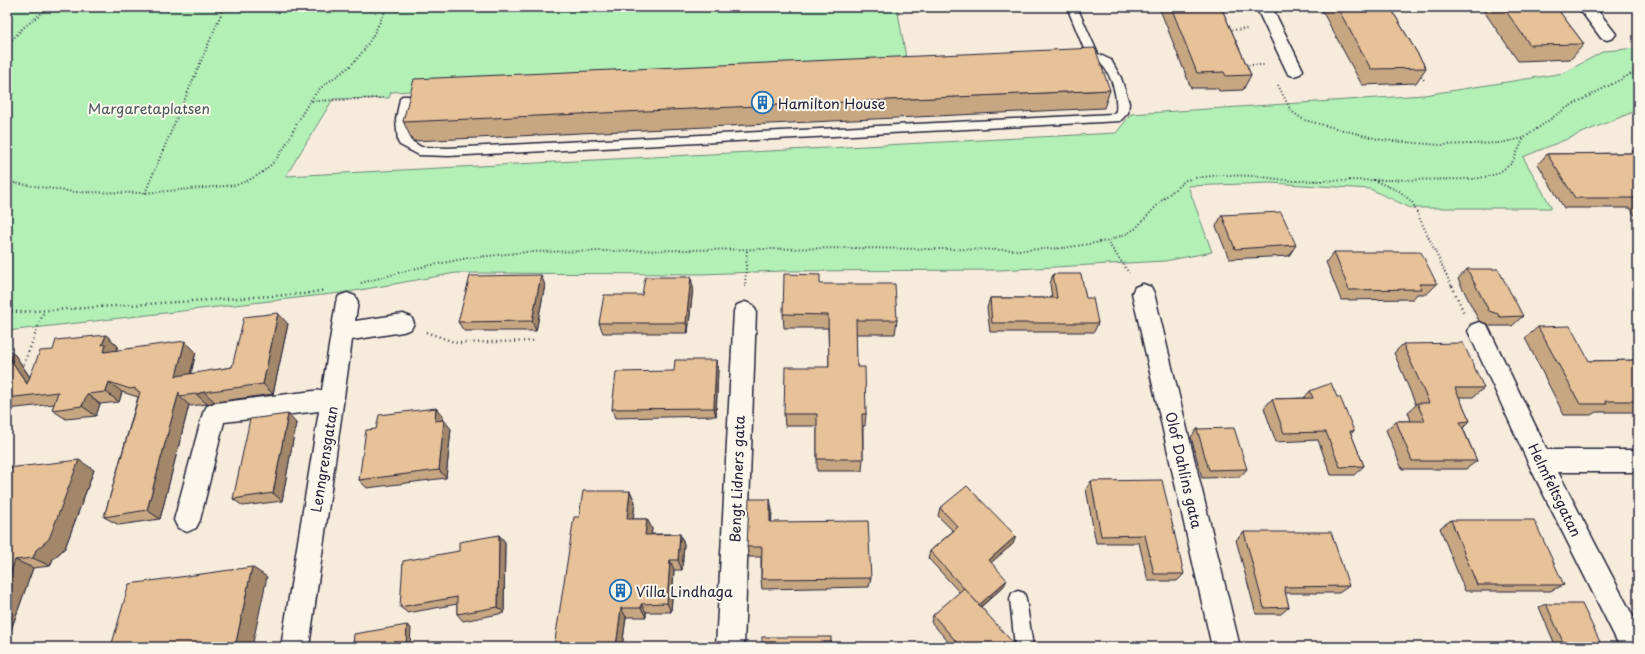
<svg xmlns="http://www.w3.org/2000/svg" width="1645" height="654" viewBox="0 0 1645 654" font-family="'Playpen Sans',sans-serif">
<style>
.green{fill:#b2f0b6;stroke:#6a8978}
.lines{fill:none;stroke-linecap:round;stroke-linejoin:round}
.service-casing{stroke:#22223b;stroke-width:3}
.minor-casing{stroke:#22223b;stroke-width:3}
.path-far1{stroke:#22223b;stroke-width:2;stroke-dasharray:1 2.5;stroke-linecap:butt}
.path{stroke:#22223b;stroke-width:2.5;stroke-dasharray:1 3.5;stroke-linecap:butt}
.service{fill:#fbf7ec;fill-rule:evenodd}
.minor{fill:#fbf7ec;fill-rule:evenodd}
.wall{fill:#c7a682;stroke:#22223b}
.shaded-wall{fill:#a2876a;stroke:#22223b}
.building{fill:#e7c197;stroke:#22223b}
.labels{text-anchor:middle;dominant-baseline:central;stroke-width:4;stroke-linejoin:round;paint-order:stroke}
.poi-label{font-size:14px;fill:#22223b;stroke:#fbf7ec;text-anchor:start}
.park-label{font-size:14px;fill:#46565a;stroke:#fbf7ec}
.street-label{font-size:14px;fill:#22223b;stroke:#fbf7ec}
</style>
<rect width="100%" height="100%" fill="#f7ecdb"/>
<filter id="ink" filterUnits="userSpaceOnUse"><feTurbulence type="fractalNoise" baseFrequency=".025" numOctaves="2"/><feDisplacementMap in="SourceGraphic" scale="8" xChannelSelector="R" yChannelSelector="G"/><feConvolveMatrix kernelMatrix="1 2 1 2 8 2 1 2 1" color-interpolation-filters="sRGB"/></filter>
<g filter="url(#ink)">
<path class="green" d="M7,7H897L908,69L391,92L389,98L333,99L286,176L1116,133L1131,114L1424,95L1564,73L1604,51L1638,48V110L1523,157L1552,208H1411L1370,189L1270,183L1188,186L1212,252L1165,261L999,270L783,271L701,274L456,273L349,292L7,331Z"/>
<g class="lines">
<defs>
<g id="service">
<path d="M1067,7H1077L1098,54L1111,60L1121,78L1129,103L1128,113L1120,121L448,156L419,155L400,145L398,142L396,119L400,99L402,96H410L412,99L408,119L410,140L421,147L448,148L1113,114L1116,111C1118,98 1112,76 1103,66C1099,61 1091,62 1087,56Z"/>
<path d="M1018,591L1024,593L1026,599L1033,647H1015L1010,599L1012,593Z"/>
</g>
<g id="minor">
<path d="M1256,7H1272L1303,70L1300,74L1294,76L1288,74Z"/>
<path d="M1578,7H1595L1616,34L1613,38L1607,40L1601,38Z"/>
<path d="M1143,284L1151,287L1154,293L1240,647H1212L1132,293L1135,287Z"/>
<path d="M347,293L355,296L358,302L355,321L403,314L411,317L414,323L411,329L403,332L352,340L309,647H281L319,411L224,422L200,520L196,528L187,532L178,528L174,520L203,413L207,406L215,403L322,390L336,302L339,296Z"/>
<path d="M745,302L753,305L756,311L744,647H716L734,311L737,305Z"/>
<path d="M1479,322L1487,325L1547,450H1638V472H1558L1638,626V647H1620L1531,469L1468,331L1471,325Z"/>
</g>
</defs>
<use href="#service" class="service-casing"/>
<use href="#minor" class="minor-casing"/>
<g class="path-far1">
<path d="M1228,30L1249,29"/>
<path d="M7,45L23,28L49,7"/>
<path d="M1245,65H1266"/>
<path d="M1420,73L1425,82"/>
<path d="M1278,85L1291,111L1304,120L1382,140L1440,145L1500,143L1524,138"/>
<path d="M312,101L385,98"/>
<path d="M1373,180L1399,191L1412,202L1452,287"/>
<path d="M7,182L74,192L145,193L236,185C291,167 286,128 318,91C327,81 340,75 350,66C367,50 377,28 387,7"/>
<path d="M145,193L224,7"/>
<path d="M1107,241L1129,273"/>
<path d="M361,283L417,268L468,258L526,252L848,248L1023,250L1064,248L1107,241L1126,234L1135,229L1163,199L1186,180L1195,178L1220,175L1255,176L1292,181L1475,179L1497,174L1512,163L1524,138L1566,108L1631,74L1638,73"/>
<path d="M745,287L747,250"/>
</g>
<g class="path">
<path d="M1452,286L1464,313"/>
<path d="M7,311L20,312L303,294L325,290"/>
<path d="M426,332L457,343L535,341"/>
<path d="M22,369L44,311"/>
</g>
<use href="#service" class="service"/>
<use href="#minor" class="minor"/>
</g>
<g class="wall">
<path d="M1159,7H1221L1251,75L1243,90L1219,91L1217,88H1191Z"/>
<path d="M1320,7H1390L1426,68L1416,83L1362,85Z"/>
<path d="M1481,7H1556L1584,44L1571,59L1518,61Z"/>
<path d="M1110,90L1104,108L414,141L412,140L403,121Z"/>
<path d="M1638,150V220L1630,208H1564L1538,164L1547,154L1630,153L1632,151Z"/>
<path d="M1222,215L1296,245L1289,256L1229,259L1216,226Z"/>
<path d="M1334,252L1437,284L1427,294H1417L1413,299L1341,300L1326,262Z"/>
<path d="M1467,269L1523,316L1512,326H1489L1488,324L1479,321L1458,279Z"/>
<path d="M1053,274L1086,298L1098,323L1094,332H990L987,308L990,298H1052L1050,284Z"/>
<path d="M820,284L897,320L895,334H856L857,367L866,414L865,426H863V459L862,471H817V426H785L784,414L829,367L828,328H784L783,314Z"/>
<path d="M545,285L536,331H464L458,322Z"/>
<path d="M693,287L688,333H603L599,323L642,295Z"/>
<path d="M288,324L273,394L215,402L207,404L191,406L189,405L160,519L119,525L104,517L138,397L122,392L119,402L100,404L96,416L66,419L52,410L54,404L7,409V349L15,355L30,377L106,335L118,346L116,350L196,352L191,374L232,367Z"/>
<path d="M1538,327L1589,361L1638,360V412H1596L1591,415H1564L1525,338Z"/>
<path d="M1403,344L1484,388L1473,397H1459L1470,421L1463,428L1477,461L1466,469H1402L1386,430L1396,421H1411L1408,412L1416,405L1394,353Z"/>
<path d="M718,369L716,416L615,418L612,409L674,371Z"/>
<path d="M1310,391L1337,397L1354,431L1351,434L1364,466L1354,475H1331L1318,440L1276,442L1264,408L1272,399L1304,398Z"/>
<path d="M443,416L442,420L451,429L446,478L367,488L359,480L376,429Z"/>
<path d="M296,423L282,501L243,506L233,499Z"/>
<path d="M1197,429L1247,469L1240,477L1202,478L1191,437Z"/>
<path d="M7,468L94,470L65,548L53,559L50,566L33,568L7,641Z"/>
<path d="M1091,481L1184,574L1177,581H1148L1139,543H1096L1086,489Z"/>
<path d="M630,491L635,502L633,519H647L652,529L651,534H680L684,544L682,570H674L671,612H646V617H626L622,647L579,517Z"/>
<path d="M940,508L1013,544L991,562L1004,586L981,607L1014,647H953L931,622L933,615L960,593L928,558L930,551L953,531L938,516Z"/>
<path d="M772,510L771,522L871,578L869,587L762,589L761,579V557H749L747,547Z"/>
<path d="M1451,520L1564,585L1550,591H1465L1440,528Z"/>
<path d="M1244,532L1349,586L1339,593H1285L1289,607L1281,614H1256L1236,540Z"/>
<path d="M499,535L505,542L504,613L463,621L457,614V604L408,613L400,607L459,551Z"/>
<path d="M1546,604L1601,644L1593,647H1556L1539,607Z"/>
</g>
<g class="shaded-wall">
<path d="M541,275L545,285L536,331L532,321Z"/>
<path d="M691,277L693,287L688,333L686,323Z"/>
<path d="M278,313L288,324L273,394L263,384Z"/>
<path d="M106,335L118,346L115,352H104L102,345Z"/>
<path d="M185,341L196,352L187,386L176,376Z"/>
<path d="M7,349L15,355L41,394L27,384L7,354Z"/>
<path d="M716,360L718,369L716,416L714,408Z"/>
<path d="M109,382L122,392L119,402L106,392Z"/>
<path d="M179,392V396L189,405L160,519L147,510Z"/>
<path d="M204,392L215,402L207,404L196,394Z"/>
<path d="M87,394L100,404L96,416L82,406Z"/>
<path d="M436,408L443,416L441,430L435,421Z"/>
<path d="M288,414L296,423L282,501L273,493Z"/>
<path d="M444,420L451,429L446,478L439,470Z"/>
<path d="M79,460L94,470L65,548L53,559L50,566L33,558L36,550Z"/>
<path d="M630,491L635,502L632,530L627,519Z"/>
<path d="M770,499L772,510L771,533L770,522Z"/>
<path d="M647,519L652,529L650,545L645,535Z"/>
<path d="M680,534L684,544L682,570L678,560Z"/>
<path d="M499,535L505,542L504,613L498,607Z"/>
<path d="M1016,536L1013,544L986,567L989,560Z"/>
<path d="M15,560L33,568L7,641V583Z"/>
<path d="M670,560L674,570L671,612L667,603Z"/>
<path d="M252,567L267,577L252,647H235Z"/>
<path d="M1007,580L1004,586L976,611L979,605Z"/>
<path d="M641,604L646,612V617L641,608Z"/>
<path d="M621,608L626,617L622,647H616Z"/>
<path d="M407,625L411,628L410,647H406Z"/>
</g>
<g class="building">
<path d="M1171,7H1221L1251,75L1226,76L1224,72L1197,73Z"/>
<path d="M1337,7H1390L1426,68L1371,69Z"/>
<path d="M1503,7H1556L1584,44L1530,45Z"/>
<path d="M1095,48L1110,90L404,122L403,121L414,79Z"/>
<path d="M1638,150V198H1575L1547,154L1634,153L1632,151Z"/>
<path d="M1281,212L1296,245L1235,249L1222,215Z"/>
<path d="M1334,252H1421L1437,284H1419L1422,289L1349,290Z"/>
<path d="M1467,269H1498L1523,316L1500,317L1498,314L1489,311Z"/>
<path d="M784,274L820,275V284H895L897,320H856L857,367H865L866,414H862L863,459H817V414H784L785,367H829L828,315L783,314Z"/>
<path d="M1053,274H1081L1086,298H1093L1098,323H992L990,298H1057Z"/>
<path d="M541,275L532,321L458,322L470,276Z"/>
<path d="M645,277H691L686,323H599L604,295H642Z"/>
<path d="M278,313L263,384L204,392L196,394L179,396V392L147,510L104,517L140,392L135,390V388L130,389L109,382L106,392L87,394L82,406L52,410L58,392L7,398V354L27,384L40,351L53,350L56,340L106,335L102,345L106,344L104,352L185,341L176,376L232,367L244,317Z"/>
<path d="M1570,326L1589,361L1638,360V401H1605L1607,404H1580L1538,327Z"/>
<path d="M1463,343L1484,388H1455L1470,421L1460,422L1477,461H1412L1396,421H1425L1417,403H1429L1403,344Z"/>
<path d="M675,360H716L714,408L612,409L616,372L674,371Z"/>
<path d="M1331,383L1337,397H1340L1354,431H1350L1364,466L1340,467L1326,432L1284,433L1272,399L1313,398L1310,391Z"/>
<path d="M436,408L435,421L444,420L439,470L359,480L366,430L376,429L379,415Z"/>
<path d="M288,414L273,493L233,499L250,419Z"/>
<path d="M1234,428L1247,469L1209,470L1197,429Z"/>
<path d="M79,460L49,539L36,550L33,558L15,560L7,583V468Z"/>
<path d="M1162,480L1184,574H1154L1145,535L1101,536L1091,481Z"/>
<path d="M967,486L1016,536L989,560L1007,580L979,605L930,551L958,527L940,508Z"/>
<path d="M583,491H630L627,519H647L645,535L680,534L678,560H670L667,603L641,604V608H621L616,647H554L574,517H579Z"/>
<path d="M749,499H770V522L868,521L871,578L761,579L762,547H747Z"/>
<path d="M1451,520H1534L1564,585H1477Z"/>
<path d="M1244,532H1331L1349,586L1284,587L1289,607L1264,608Z"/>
<path d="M499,535L498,607L457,614V597L400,607L403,561L459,551V542Z"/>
<path d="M252,567L235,647H111L129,584Z"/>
<path d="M964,588L1015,645L1013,647H961L933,615Z"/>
<path d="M1546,604H1582L1601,644H1564Z"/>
<path d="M407,625L406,647H353L354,634Z"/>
<rect x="762" y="637" width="69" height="10"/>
</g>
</g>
<defs>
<symbol id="building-ring" viewBox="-11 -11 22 22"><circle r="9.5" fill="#fbf7ec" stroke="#1f6fb2" stroke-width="1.5"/><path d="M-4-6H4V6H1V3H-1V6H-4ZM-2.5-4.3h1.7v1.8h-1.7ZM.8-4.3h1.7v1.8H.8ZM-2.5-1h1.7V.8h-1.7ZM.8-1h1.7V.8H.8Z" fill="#1f6fb2"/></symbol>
</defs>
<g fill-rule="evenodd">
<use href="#building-ring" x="750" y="90" width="25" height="25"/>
<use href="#building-ring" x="608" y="578" width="25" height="25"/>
</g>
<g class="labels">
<g class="poi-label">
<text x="778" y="103">Hamilton House</text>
<text x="636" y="591">Villa Lindhaga</text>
</g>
<g class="park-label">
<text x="149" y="108">Margaretaplatsen</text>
</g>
<g class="street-label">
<text transform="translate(324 459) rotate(-81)">Lenngrensgatan</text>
<text transform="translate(1184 470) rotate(77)">Olof Dahlins gata</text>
<text transform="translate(737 479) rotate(-88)">Bengt Lidners gata</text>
<text transform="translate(1555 490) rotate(64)">Helmfeltsgatan</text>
</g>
</g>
<rect width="1645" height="654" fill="none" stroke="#fbf7ec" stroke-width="24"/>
<rect x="12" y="12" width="1621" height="630" fill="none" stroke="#22223b" stroke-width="1.5" filter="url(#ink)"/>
</svg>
